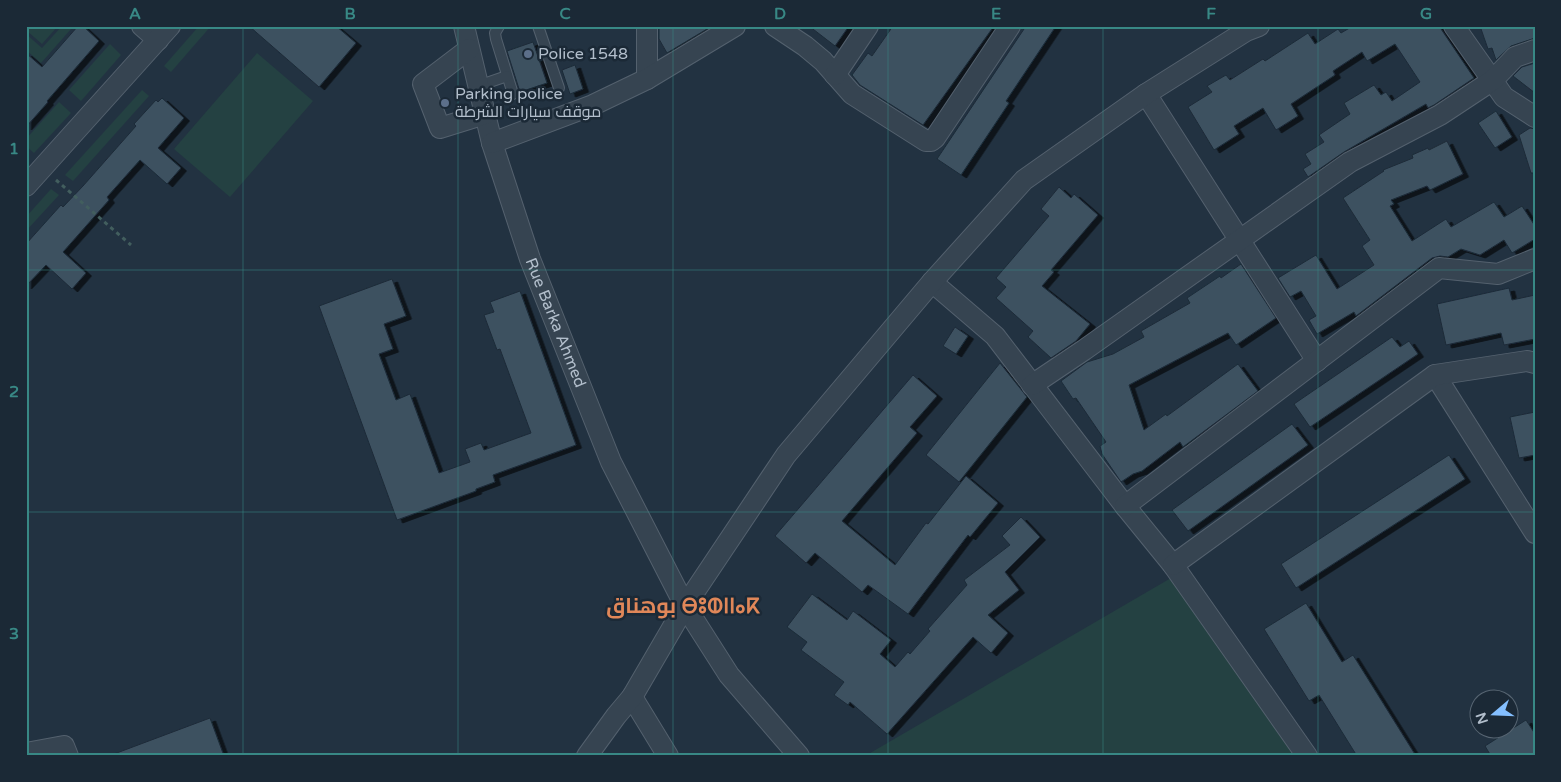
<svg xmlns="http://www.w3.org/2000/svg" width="1561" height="782" viewBox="0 0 1561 782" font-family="'Varela Round',Cairo,'Noto Sans Tifinagh',sans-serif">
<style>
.green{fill:#244142}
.building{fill:#3d5161;stroke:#1d2b38;filter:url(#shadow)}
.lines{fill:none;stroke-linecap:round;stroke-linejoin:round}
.service-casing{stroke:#54616e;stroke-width:12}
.minor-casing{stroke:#54616e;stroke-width:22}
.path{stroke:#425e5e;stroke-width:3;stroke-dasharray:4 4;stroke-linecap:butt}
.service{stroke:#364451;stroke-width:10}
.minor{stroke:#364451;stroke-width:20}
.grid{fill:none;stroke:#388885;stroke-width:1;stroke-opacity:0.55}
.service-dot{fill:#5c6f8a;stroke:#1b2936;stroke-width:2}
.labels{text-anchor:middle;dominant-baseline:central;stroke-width:5;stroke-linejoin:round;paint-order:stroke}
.poi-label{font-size:16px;fill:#b2becb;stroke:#1b2936;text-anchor:start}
.street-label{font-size:16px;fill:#b2becb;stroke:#1b2936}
.district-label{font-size:21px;font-weight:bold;fill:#e08759;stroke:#1b2936}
.neatline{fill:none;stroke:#388885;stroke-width:2}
.grid-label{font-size:16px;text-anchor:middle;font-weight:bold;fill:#388885}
</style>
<defs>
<filter id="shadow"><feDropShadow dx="5.5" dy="3" stdDeviation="0" flood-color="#0009"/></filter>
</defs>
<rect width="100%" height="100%" fill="#223241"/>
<g class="green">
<path d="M26,26H58L42,44L26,30Z"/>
<path d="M62,26H70L71,29L41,63L26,50V34L42,48Z"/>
<path d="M199,26H211L171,72L164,66Z"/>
<path d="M110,44L121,55L81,101L69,90Z"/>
<path d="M257,53L313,101L230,197L174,149Z"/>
<path d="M142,90L149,96L73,181L65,175Z"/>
<path d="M59,102L71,113L34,153L26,146V139Z"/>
<path d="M51,189L59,195L26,231V217Z"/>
<path d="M1171,578L1294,756H865Z"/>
</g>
<g class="building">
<path d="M78,26H83L99,41L47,101L48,102L26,127V53L42,67Z"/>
<path d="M249,26H336L356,43L319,87Z"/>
<path d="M659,26H712L667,53L659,39Z"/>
<path d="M809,26H849L835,46Z"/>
<path d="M893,26H994L923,125L860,85L852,75L868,53L872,56Z"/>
<path d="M1026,26H1056L1006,101L1009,103L961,175L937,159Z"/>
<path d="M1353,26H1439L1474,78L1434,105L1428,108L1426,104L1344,152L1308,177L1303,169L1311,164L1305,154L1324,142L1319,135L1350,114L1344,103L1374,85L1381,95L1386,92L1392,101L1420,82L1395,44L1367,61L1362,52L1333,71L1335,75L1291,104L1298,116L1276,130L1263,108L1234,126L1239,134L1214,150L1188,107L1212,92L1207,86L1226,75L1230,80L1263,59L1265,61L1308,33L1315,44L1338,29L1341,33Z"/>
<path d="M1480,26H1535V38L1511,46L1496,60L1492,48L1488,49Z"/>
<path d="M533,42L547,83L520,92L507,51Z"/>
<path d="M1535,63V93L1513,76L1522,67Z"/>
<path d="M575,65L583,89L570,94L562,70Z"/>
<path d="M162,98L184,118L158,148L181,168L167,184L140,160L107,197L109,200L63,252L86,273L72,289L46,265L26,286V244L61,205L63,207L83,186L136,126L134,124L156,100L158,102Z"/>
<path d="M1496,111L1512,137L1495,148L1478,123Z"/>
<path d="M1530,128L1535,129V173H1531L1519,135Z"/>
<path d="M1447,141L1463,174L1430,190L1427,186L1391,200L1394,204L1390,206L1412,241L1446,219L1451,227L1494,202L1504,217L1522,206L1535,226V239L1512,253L1504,240L1480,255L1461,249L1448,257L1440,256L1432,258L1356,316L1354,312L1317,334L1309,320L1316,316L1301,291L1290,297L1278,278L1316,255L1337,289L1374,265L1362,246L1370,240L1343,198L1384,171L1383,170L1413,158L1412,155L1428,148L1429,150Z"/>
<path d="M1059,187L1071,198L1074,194L1098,215L1051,270L1054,272L1042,286L1090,324L1076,341L1051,358L1028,337L1033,331L996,298L1006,287L996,278L1049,216L1041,209Z"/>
<path d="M1241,264L1276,318L1236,345L1228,333L1129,385L1144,430L1166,414L1167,416L1238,364L1258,391L1183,447L1180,442L1142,471L1133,474L1121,482L1102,454L1100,446L1106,442L1076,398L1073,399L1061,381L1087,362L1113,354L1144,337L1141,331L1190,303L1187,298L1220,276L1221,278Z"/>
<path d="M392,279L406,316L384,324L393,349L379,354L396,400L410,394L439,473L470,462L465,449L481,443L484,450L531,433L500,349L497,350L484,315L494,312L490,302L520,291L576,445L493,475L495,482L476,489V491L397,520L319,306Z"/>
<path d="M1509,288L1512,300L1535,295V339L1504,345L1501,333L1446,345L1437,304Z"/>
<path d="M955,327L968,336L956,354L943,346Z"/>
<path d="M1392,337L1400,347L1409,341L1418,354L1310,427L1294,404Z"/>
<path d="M1000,363L1027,397L959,482L926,455Z"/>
<path d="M913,375L937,396L910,427L917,433L842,521L895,565L926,523L928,524L966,476L998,503L970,537L968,535L908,614L868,585L862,592L815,553L806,563L775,536Z"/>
<path d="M1535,412V455L1519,458L1510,417Z"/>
<path d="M1292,424L1308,445L1188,531L1172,510Z"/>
<path d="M1449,455L1465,479L1296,588L1281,564Z"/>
<path d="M1021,517L1040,537L1005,572L1019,590L988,615L1008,633L991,653L973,637L887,734L850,702L848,705L834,695L844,682L801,650L807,642L787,627L812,594L847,620L853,611L891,640L880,654L895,667L908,652L910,654L930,631L928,629L967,585L964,580L1010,545L1002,536Z"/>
<path d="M1306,603L1342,662L1353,655L1416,756H1357L1319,695L1309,701L1264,629Z"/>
<path d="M210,718L224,756H114V754Z"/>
<path d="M1526,720L1535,734V756H1491L1485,746Z"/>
</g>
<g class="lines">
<defs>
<g id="service">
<path d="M499,26L495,33L496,39L513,94"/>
<path d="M538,26L559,88"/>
<path d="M478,86L507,76"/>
</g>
<g id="minor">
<path d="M142,26L158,40"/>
<path id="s1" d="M464,26L492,143L530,259L611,462L685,606L729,675L799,756"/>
<path d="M647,26V79"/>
<path d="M775,26L805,46L823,61L852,94L926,141H931L935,138L1010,26"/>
<path d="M1454,26L1504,97L1535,117"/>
<path d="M469,49L423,84L440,128L485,114"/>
<path d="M835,75L868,26"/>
<path d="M1146,94L1317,361"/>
<path d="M492,143L593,105L647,79L735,26"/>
<path d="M26,186L170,26"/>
<path d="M932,282L995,336L1125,506L1173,565L1307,756"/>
<path d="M1435,375L1535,533"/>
<path d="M1032,385L1084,350L1350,162L1440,115L1493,80L1515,57L1535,50"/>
<path d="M1125,506L1439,268L1498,274L1535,259"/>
<path d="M1173,565L1435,375L1527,361L1535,363"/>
<path d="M632,697L668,756"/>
<path d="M26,753L64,746L68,756"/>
<path d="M587,756L616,716L632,697L685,606L786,455L932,282L1024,180L1146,94L1246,31L1259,26"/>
</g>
</defs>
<use href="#service" class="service-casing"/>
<use href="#minor" class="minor-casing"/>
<path class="path" d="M56,180L131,245"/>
<use href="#service" class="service"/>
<use href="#minor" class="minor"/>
</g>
<path class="grid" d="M243,26V756M458,26V756M673,26V756M888,26V756M1103,26V756M1318,26V756M26,270H1535M26,512H1535"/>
<g class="service-dot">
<circle cx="528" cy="54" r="5"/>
<circle cx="445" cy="103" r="5"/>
</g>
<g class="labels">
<g class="poi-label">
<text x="538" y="54">Police 1548</text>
<text x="455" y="94">Parking police<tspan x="455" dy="18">موقف سيارات الشرطة</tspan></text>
</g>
<g class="street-label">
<text stroke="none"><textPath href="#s1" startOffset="311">Rue Barka Ahmed</textPath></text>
</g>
<g class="district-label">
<text x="683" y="606">بوهناق ⴱⵓⵀⵏⵏⴰⴽ</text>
</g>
</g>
<rect width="1561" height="782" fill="none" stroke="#1b2936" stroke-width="55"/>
<g transform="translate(1494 714) rotate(251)"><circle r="24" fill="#1b2936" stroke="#576572"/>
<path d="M0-4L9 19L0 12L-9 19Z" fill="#84bfff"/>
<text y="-8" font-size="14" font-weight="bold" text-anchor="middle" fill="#b2becb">N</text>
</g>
<rect x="28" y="28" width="1506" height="726" class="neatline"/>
<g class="grid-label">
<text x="135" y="19">A</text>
<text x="350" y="19">B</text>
<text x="565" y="19">C</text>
<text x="780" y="19">D</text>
<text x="996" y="19">E</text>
<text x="1211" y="19">F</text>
<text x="1426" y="19">G</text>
<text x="14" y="154">1</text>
<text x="14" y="397">2</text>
<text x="14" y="639">3</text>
</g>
</svg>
